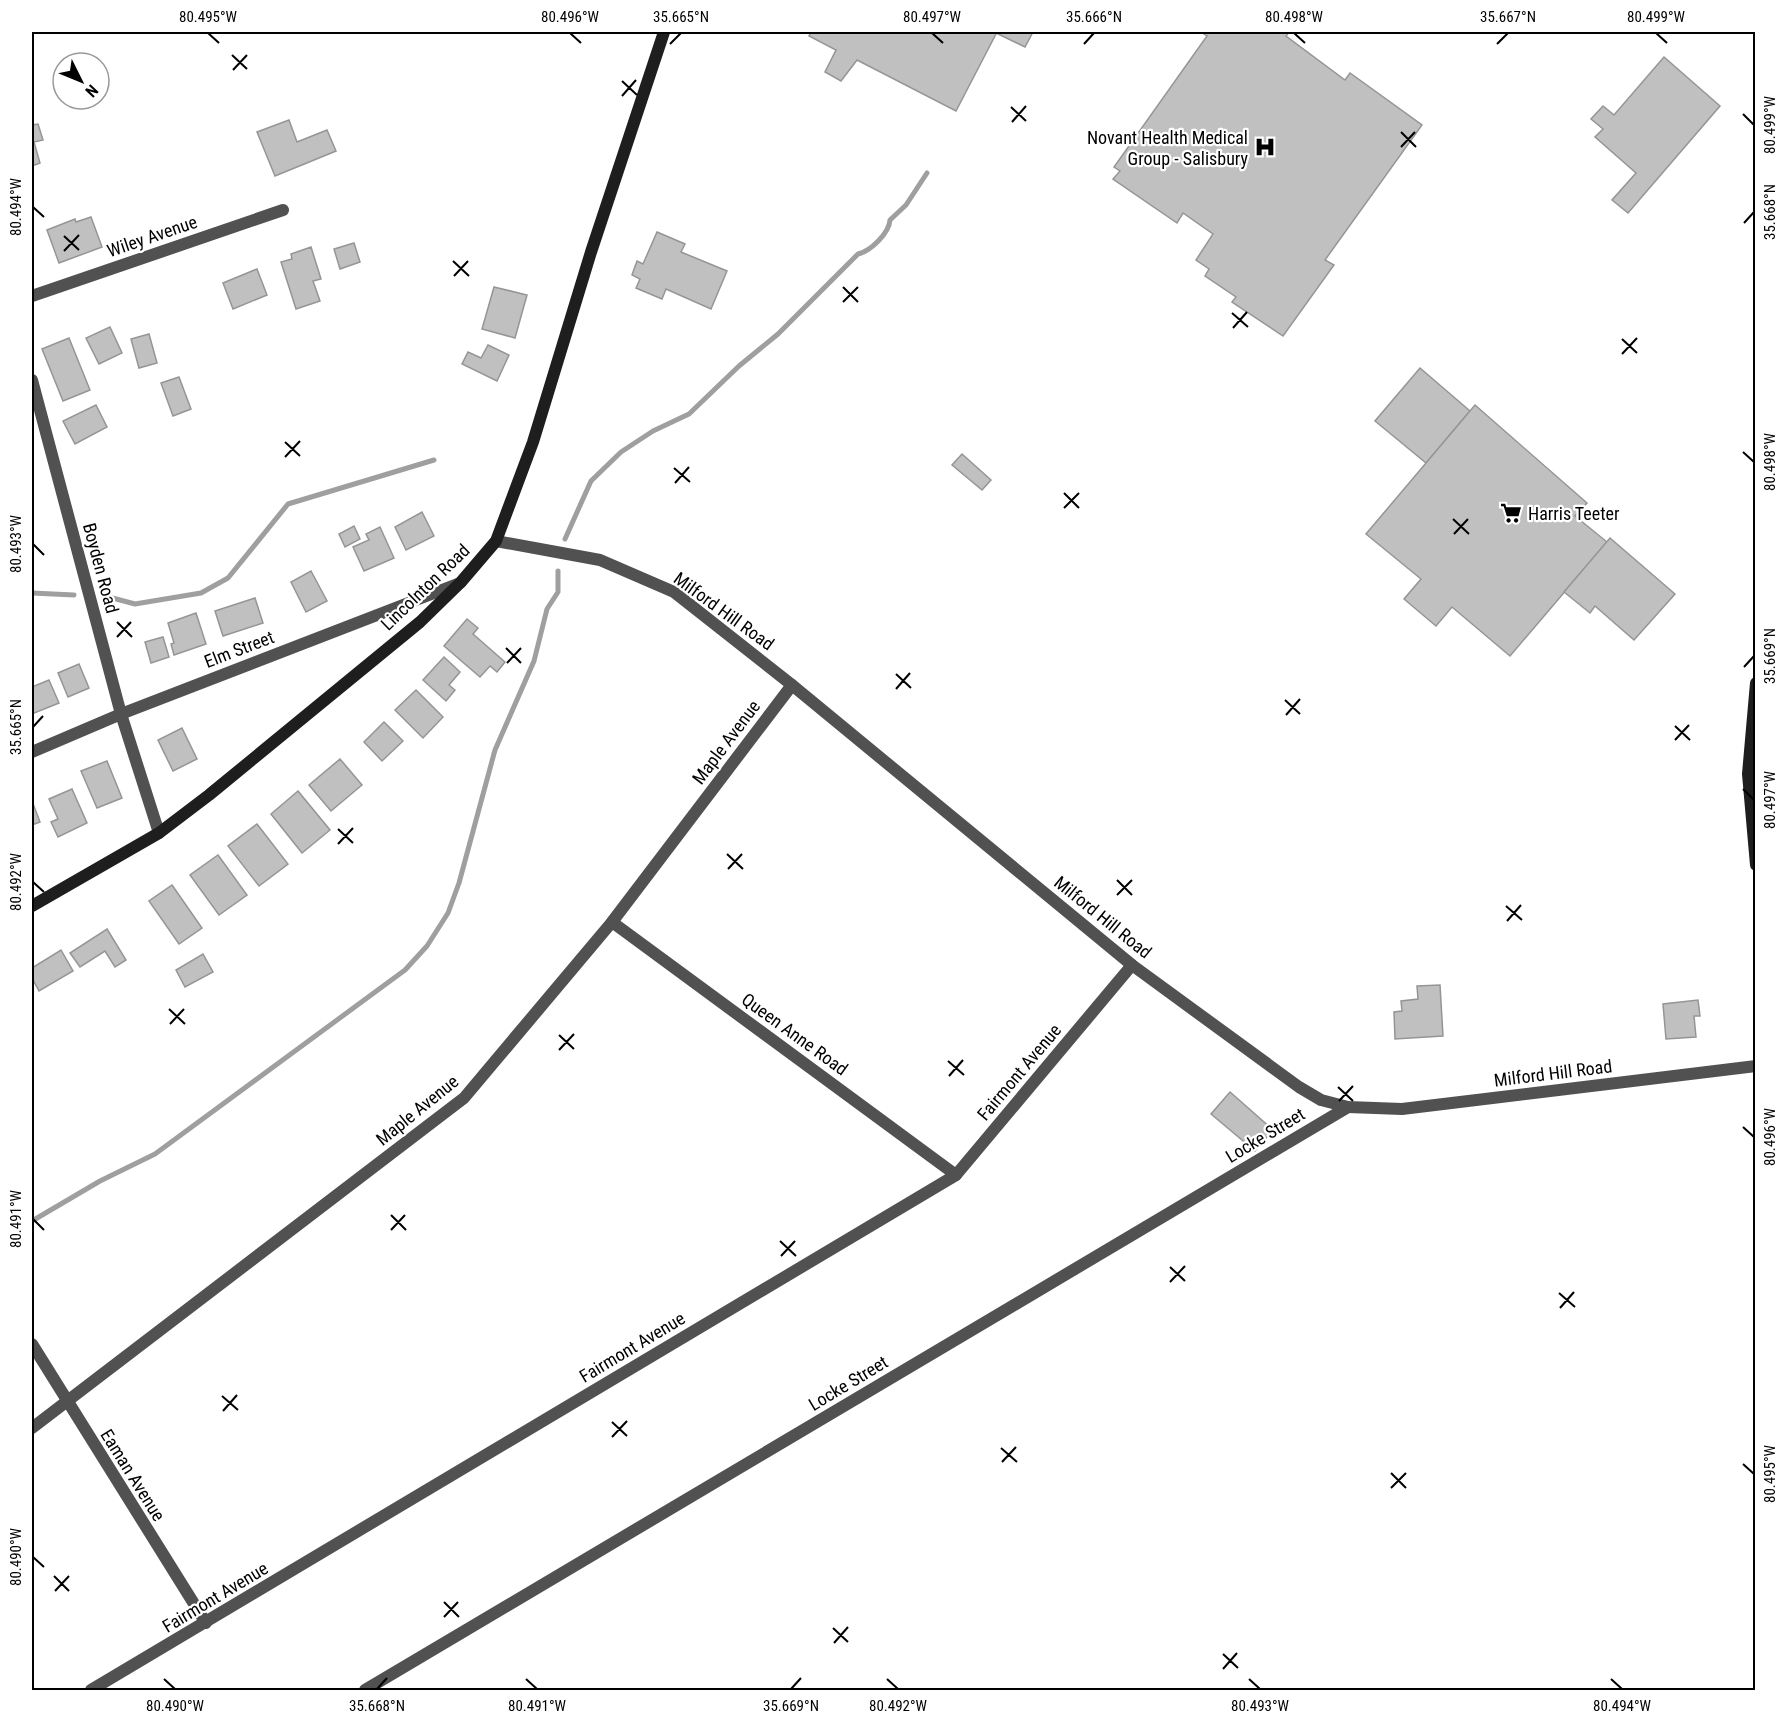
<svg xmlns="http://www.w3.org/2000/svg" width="1787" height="1722" viewBox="0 0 1787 1722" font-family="'Roboto Condensed',sans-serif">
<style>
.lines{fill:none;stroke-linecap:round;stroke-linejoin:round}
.stream{stroke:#9f9f9f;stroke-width:5}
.building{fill:#c0c0c0;stroke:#959595;stroke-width:1.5}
.street{stroke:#515151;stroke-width:12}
.secondary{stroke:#1e1e1e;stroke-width:12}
.ticks{fill:none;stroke:#000;stroke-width:2}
.labels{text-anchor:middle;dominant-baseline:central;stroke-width:4.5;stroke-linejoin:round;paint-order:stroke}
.poi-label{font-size:18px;fill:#000;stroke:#fff;text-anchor:end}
.street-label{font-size:18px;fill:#000;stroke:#fff}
.neatline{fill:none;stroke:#000;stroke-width:2}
.ticks-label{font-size:15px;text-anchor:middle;fill:#000}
</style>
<rect width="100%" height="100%" fill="#fff"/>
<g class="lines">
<g class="stream">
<path d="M565,539L591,481L621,452L653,431L689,414L739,366L778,334L858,254C871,251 889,233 890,220L906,205L927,173"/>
<path d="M32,593L74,595"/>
<path d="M105,596L135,604L201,593L228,578L288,504L434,460"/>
<path d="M32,1221L100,1181L155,1154L405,970L427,946L448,913L459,883L495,750L534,661L547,609L558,592V571"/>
</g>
</g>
<g class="building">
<path d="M811,32H997L956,111L857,60L841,81L825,72L836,50L809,36Z"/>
<path d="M997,32H1033L1025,47L996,33Z"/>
<path d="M1201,32H1289L1286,36L1345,80L1350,73L1422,125L1325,260L1334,265L1283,336L1232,302L1236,297L1205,276L1209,269L1196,260L1213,234L1183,213L1177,223L1113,179L1120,171L1114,167L1207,36Z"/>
<path d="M1664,57L1720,106L1628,213L1612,200L1636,173L1595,137L1603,129L1591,119L1603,106L1614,115Z"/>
<path d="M289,120L297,142L327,130L336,151L275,176L257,132Z"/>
<path d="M38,124L43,140L34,142L40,163L32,166V125Z"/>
<path d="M91,217L102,247L59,263L47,230L75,219L76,222Z"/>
<path d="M657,232L685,244L681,252L727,271L711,309L666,289L662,299L636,288L640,279L632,275L637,261L643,264Z"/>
<path d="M354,243L360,262L340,269L334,249Z"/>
<path d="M311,247L321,279L313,281L320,301L296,309L281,262L292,259L291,254Z"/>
<path d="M257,269L267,295L233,309L223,283Z"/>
<path d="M494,287L527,295L515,338L482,329Z"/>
<path d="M110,327L122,353L99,364L86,338Z"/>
<path d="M149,334L157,363L139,368L131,339Z"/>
<path d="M69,338L90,390L63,401L42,349Z"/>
<path d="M488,345L509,355L497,381L462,364L468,352L481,358Z"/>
<path d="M1420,368L1470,411L1426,463L1375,421Z"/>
<path d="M179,377L191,409L173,416L161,383Z"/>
<path d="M96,405L107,427L75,444L63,421Z"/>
<path d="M1475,405L1587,503L1575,516L1607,542L1510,656L1452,607L1436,626L1404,599L1421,579L1366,534Z"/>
<path d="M962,454L991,480L982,490L952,465Z"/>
<path d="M422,512L434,536L406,550L395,527Z"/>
<path d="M354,526L360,539L345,547L339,534Z"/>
<path d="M380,527L394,558L364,571L353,547L369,540L366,534Z"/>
<path d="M1610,538L1675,594L1634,640L1595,606L1590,613L1564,592Z"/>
<path d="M311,571L327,601L306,612L291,582Z"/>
<path d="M255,598L263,623L223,636L215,611Z"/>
<path d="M196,613L206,644L174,655L171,644L174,643L168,623Z"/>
<path d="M467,619L478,628L473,634L505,662L497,672L490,666L480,677L444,646Z"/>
<path d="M163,637L169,657L151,663L145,642Z"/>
<path d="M444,657L460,672L449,685L455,690L446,701L423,680Z"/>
<path d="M79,664L89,688L68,697L58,673Z"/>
<path d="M49,680L59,703L32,714V687Z"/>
<path d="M416,690L443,717L423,738L395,710Z"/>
<path d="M384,722L403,741L382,761L364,742Z"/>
<path d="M182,728L197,759L173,771L158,740Z"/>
<path d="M340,759L362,785L331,811L309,785Z"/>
<path d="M107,761L122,798L97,808L81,771Z"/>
<path d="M72,789L87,823L58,837L51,822L58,819L49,799Z"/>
<path d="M298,791L330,830L302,853L271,814Z"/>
<path d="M32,801L40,822L32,825Z"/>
<path d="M257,824L288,864L259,886L228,846Z"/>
<path d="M218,855L247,895L219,915L190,875Z"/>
<path d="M172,885L202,928L179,944L149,901Z"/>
<path d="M107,929L126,960L115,967L105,951L80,967L70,953Z"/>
<path d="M61,950L73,971L39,991L32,978V968Z"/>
<path d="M203,954L213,972L185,987L176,970Z"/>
<path d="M1440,985L1443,1036L1395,1039L1394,1012L1402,1011L1401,1001L1418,999L1417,986Z"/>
<path d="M1698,1000L1700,1016H1694L1696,1037L1666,1039L1663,1004Z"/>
<path d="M1230,1092L1273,1130L1255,1151L1211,1114Z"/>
</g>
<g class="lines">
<g class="street">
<path d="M32,296L283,210"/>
<path d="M32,380L121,714L159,833"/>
<path d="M496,541L600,560L674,592L792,685L1132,965L1299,1087L1321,1100L1348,1107L1402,1109L1756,1066"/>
<path d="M32,752L121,714L460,583"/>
<path d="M612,922L956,1175"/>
<path d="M32,1344L206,1623"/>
<path d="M32,1428L464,1098L612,922L792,685"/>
<path d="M91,1690L956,1175L1132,965"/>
<path d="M365,1690L1348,1107"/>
</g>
<g class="secondary">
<path d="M1756,683L1748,774L1756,865"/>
<path d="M32,906L159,833L209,795L420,622L461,582L496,541L533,442L591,252L664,32"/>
</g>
</g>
<path class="ticks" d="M208,33L219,43M570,33L581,43M932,33L943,43M1294,33L1305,43M1656,33L1667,43M670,44L681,33M1084,44L1094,33M1497,44L1508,33M232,55L247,69M233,70L247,55M622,81L637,95M622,96L636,80M1011,107L1026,121M1743,114L1754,125M1012,122L1026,106M1401,132L1416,147M1401,147L1415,132M33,207L44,217M1744,223L1754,212M64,236L79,250M64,251L79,235M453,261L469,276M454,276L468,261M843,287L858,302M843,302L858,287M1232,313L1248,327M1233,328L1247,312M1622,339L1637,353M1622,354L1637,338M285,442L300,456M1743,452L1754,462M285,457L300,441M674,468L690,482M675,483L689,467M1064,493L1079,508M1064,508L1079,493M1453,519L1469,534M1454,534L1468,519M33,544L44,555M117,622L132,637M117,637L131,622M506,648L521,663M507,663L521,648M1744,667L1754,656M896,674L911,688M896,689L910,673M1285,700L1300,714M1286,715L1300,699M1675,726L1690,740M33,727L43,716M1675,740L1689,725M1743,789L1754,800M338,829L353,843M338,844L353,828M727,854L743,869M728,869L742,854M1117,880L1132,895M33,882L44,892M1117,895L1132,880M1506,906L1522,920M1507,921L1521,905M169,1009L185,1024M170,1024L184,1009M559,1035L574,1049M559,1050L574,1034M948,1061L964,1075M949,1076L963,1060M1338,1087L1353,1101M1339,1101L1353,1086M1743,1127L1754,1137M391,1215L406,1230M33,1219L44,1230M391,1230L405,1215M780,1241L796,1256M781,1256L795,1241M1170,1267L1185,1281M1170,1282L1185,1266M1559,1293L1575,1307M1560,1308L1574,1292M222,1396L238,1410M223,1411L237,1395M612,1422L627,1436M612,1437L627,1421M1001,1448L1017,1462M1002,1462L1016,1447M1743,1464L1754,1474M1391,1473L1406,1488M1391,1488L1406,1473M33,1557L44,1567M54,1576L69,1591M55,1591L69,1576M444,1602L459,1617M444,1617L458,1602M833,1628L848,1642M834,1643L848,1627M1223,1654L1238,1668M1223,1669L1237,1653M164,1679L175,1689M526,1679L537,1689M887,1679L898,1689M1249,1679L1260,1689M1611,1679L1622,1689M377,1689L387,1678M791,1689L801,1678"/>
<defs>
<symbol id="hospital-bare" viewBox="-9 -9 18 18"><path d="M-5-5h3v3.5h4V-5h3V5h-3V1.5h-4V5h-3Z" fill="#000" stroke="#fff" stroke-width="2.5" paint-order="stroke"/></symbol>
<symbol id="supermarket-bare" viewBox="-9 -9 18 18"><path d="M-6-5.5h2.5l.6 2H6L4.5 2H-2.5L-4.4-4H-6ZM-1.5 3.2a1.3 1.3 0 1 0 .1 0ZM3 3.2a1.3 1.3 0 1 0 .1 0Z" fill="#000" stroke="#fff" stroke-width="2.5" paint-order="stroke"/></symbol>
</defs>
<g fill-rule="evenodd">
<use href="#hospital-bare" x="1250" y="132" width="30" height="30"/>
<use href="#supermarket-bare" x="1496" y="498" width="30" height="30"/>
</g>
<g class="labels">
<g class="poi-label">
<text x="1248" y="137">Novant Health Medical<tspan x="1248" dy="21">Group - Salisbury</tspan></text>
<text x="1528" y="513" text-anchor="start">Harris Teeter</text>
</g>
<g class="street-label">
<text transform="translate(152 236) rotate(-19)">Wiley Avenue</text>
<text transform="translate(101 568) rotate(75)">Boyden Road</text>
<text transform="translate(425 587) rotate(-44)">Lincolnton Road</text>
<text transform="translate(724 611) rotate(36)">Milford Hill Road</text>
<text transform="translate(239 649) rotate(-21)">Elm Street</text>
<text transform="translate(726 742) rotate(-53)">Maple Avenue</text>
<text transform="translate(1103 917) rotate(39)">Milford Hill Road</text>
<text transform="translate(795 1034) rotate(36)">Queen Anne Road</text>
<text transform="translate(1019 1072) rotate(-50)">Fairmont Avenue</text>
<text transform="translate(1553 1073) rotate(-7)">Milford Hill Road</text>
<text transform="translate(417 1110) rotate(-39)">Maple Avenue</text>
<text transform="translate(1265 1135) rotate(-31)">Locke Street</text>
<text transform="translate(632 1347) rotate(-31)">Fairmont Avenue</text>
<text transform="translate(848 1383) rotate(-31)">Locke Street</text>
<text transform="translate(133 1475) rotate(58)">Eaman Avenue</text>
<text transform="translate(215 1597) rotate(-31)">Fairmont Avenue</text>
</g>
</g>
<rect width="1787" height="1722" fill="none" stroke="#ffffff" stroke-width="66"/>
<g transform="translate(81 81) rotate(133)"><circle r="28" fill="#ffffff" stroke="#999999" stroke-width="1.5"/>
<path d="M0-4.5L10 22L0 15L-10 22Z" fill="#000000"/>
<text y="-9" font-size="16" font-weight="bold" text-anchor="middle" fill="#000000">N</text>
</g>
<rect x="33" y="33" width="1721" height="1656" class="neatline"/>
<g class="ticks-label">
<text x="208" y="22">80.495°W</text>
<text x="570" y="22">80.496°W</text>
<text x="681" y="22">35.665°N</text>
<text x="932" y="22">80.497°W</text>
<text x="1094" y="22">35.666°N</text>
<text x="1294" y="22">80.498°W</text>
<text x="1508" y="22">35.667°N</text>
<text x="1656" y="22">80.499°W</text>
<text transform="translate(1770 125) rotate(-90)" y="5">80.499°W</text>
<text transform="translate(16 207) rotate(-90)" y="5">80.494°W</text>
<text transform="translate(1770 212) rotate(-90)" y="5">35.668°N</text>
<text transform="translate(1770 462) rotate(-90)" y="5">80.498°W</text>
<text transform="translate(16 544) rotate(-90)" y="5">80.493°W</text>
<text transform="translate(1770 656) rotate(-90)" y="5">35.669°N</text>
<text transform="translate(16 727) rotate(-90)" y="5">35.665°N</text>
<text transform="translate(1770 800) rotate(-90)" y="5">80.497°W</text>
<text transform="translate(16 882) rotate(-90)" y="5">80.492°W</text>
<text transform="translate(1770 1137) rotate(-90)" y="5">80.496°W</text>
<text transform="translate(16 1219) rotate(-90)" y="5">80.491°W</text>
<text transform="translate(1770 1474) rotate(-90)" y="5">80.495°W</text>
<text transform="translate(16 1557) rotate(-90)" y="5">80.490°W</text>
<text x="175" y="1711">80.490°W</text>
<text x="377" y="1711">35.668°N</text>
<text x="537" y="1711">80.491°W</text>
<text x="791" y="1711">35.669°N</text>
<text x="898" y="1711">80.492°W</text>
<text x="1260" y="1711">80.493°W</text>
<text x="1622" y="1711">80.494°W</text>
</g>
</svg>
